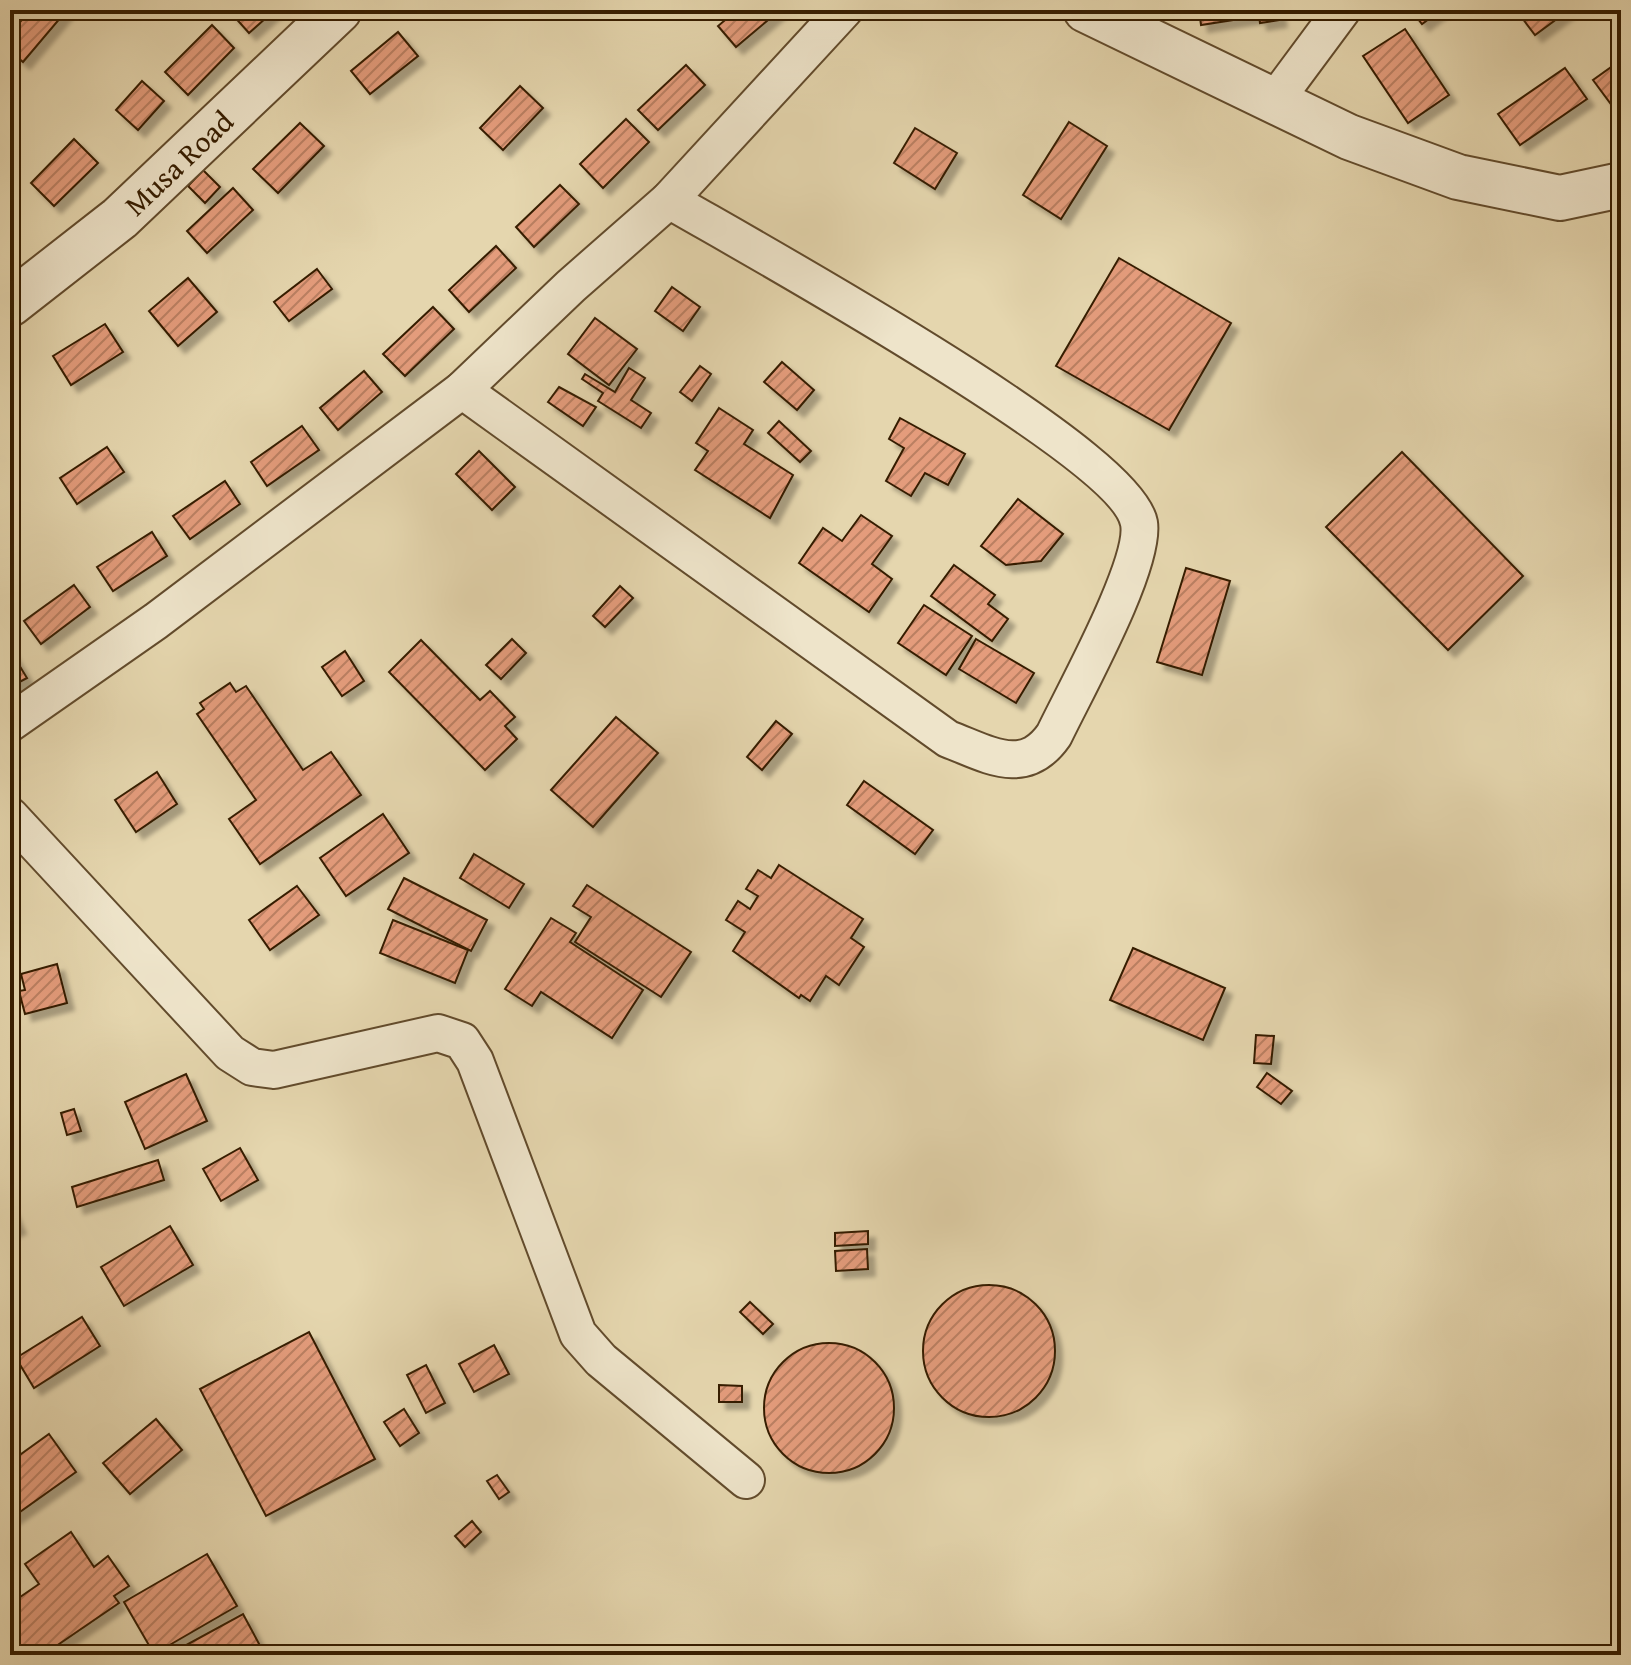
<svg xmlns="http://www.w3.org/2000/svg" width="1631" height="1665" viewBox="0 0 1631 1665" font-family="'Gentium Book Plus',serif">
<style>
.building{fill:url(#building-hatch);stroke:#361d00;stroke-width:2;filter:url(#shadow)}
.lines{fill:none;stroke-linecap:round;stroke-linejoin:round}
.minor-casing{stroke:#624b2c;stroke-width:40}
.tertiary-casing{stroke:#624b2c;stroke-width:48}
.minor{stroke:#eee4ca;stroke-width:36}
.tertiary{stroke:#eee4ca;stroke-width:44}
.labels{text-anchor:middle;dominant-baseline:central;stroke-width:6;stroke-linejoin:round;paint-order:stroke}
.street-label{font-size:30px;fill:#361d00;stroke:#eee4ca}
</style>
<defs>
<pattern id="building-hatch" width="6" height="6" patternUnits="userSpaceOnUse" patternTransform="scale(2)"><rect width="6" height="6" fill="#e49c7b"/><path d="M-1 1l2-2M0 6l6-6M5 7l2-2" fill="none" stroke="#ba7f62"/></pattern>
<filter id="shadow"><feDropShadow dx="7" dy="7" stdDeviation="2" flood-color="#0004"/></filter>
</defs>
<rect width="100%" height="100%" fill="#e5d6ae"/>
<filter id="stains"><feTurbulence type="fractalNoise" baseFrequency=".0025" numOctaves="4"/><feColorMatrix values="0 0 0 0 .2 0 0 0 0 .09 0 0 0 0 .02 0 0 0 .5 -.17"/></filter>
<radialGradient id="worn" r=".72"><stop offset=".6" stop-color="#630" stop-opacity="0"/><stop offset="1" stop-color="#630" stop-opacity=".3"/></radialGradient>
<g class="building">
<path d="M30,10H67L23,62L10,51V34Z"/>
<path d="M235,10H275L249,33L231,13Z"/>
<path d="M737,10H780L736,47L718,26Z"/>
<path d="M1199,10H1278L1280,20L1260,23L1259,16L1201,25Z"/>
<path d="M1411,10H1441L1422,24Z"/>
<path d="M1516,10H1569L1535,35Z"/>
<path d="M212,25L234,48L188,95L165,72Z"/>
<path d="M1405,29L1449,95L1408,123L1363,56Z"/>
<path d="M398,32L418,56L370,94L351,71Z"/>
<path d="M1621,60V107L1616,111L1593,80Z"/>
<path d="M686,65L705,85L658,130L638,110Z"/>
<path d="M1565,68L1587,99L1520,145L1498,114Z"/>
<path d="M142,81L164,101L138,130L116,110Z"/>
<path d="M520,86L543,108L503,150L480,128Z"/>
<path d="M626,119L649,142L603,188L580,164Z"/>
<path d="M1069,122L1107,146L1061,219L1023,195Z"/>
<path d="M300,123L324,146L278,193L253,169Z"/>
<path d="M915,128L957,153L935,189L894,163Z"/>
<path d="M74,139L98,163L54,206L31,183Z"/>
<path d="M203,170L220,187L205,203L188,186Z"/>
<path d="M560,185L579,204L534,247L516,227Z"/>
<path d="M233,188L253,210L207,253L187,231Z"/>
<path d="M496,246L516,268L469,312L449,290Z"/>
<path d="M1119,258L1231,323L1169,430L1056,366Z"/>
<path d="M317,269L332,289L289,321L274,302Z"/>
<path d="M188,278L217,312L178,346L149,311Z"/>
<path d="M672,287L700,307L683,331L655,311Z"/>
<path d="M433,307L454,329L405,376L383,354Z"/>
<path d="M595,318L637,349L609,385L568,354Z"/>
<path d="M105,324L123,352L71,385L53,356Z"/>
<path d="M782,362L814,390L797,410L764,382Z"/>
<path d="M700,366L711,374L692,401L680,392Z"/>
<path d="M629,368L645,378L631,400L651,413L641,428L598,401L603,393L582,379L585,374L615,392Z"/>
<path d="M364,371L382,392L338,430L320,408Z"/>
<path d="M559,387L596,407L583,426L548,402Z"/>
<path d="M719,408L753,430L744,444L793,475L770,518L695,470L708,451L696,443Z"/>
<path d="M900,418L965,454L948,485L925,473L911,496L886,481L904,448L889,439Z"/>
<path d="M779,421L811,451L800,462L768,433Z"/>
<path d="M302,426L319,450L267,486L251,462Z"/>
<path d="M107,447L124,472L77,504L60,478Z"/>
<path d="M479,451L515,487L492,510L456,474Z"/>
<path d="M1402,452L1523,576L1448,650L1326,527Z"/>
<path d="M225,481L240,504L190,539L173,516Z"/>
<path d="M1018,499L1063,534L1041,561L1006,565L981,546Z"/>
<path d="M861,515L892,536L872,564L892,579L869,612L799,563L823,528L842,541Z"/>
<path d="M152,532L167,556L113,591L97,567Z"/>
<path d="M954,565L995,595L988,604L1008,619L992,641L931,596Z"/>
<path d="M1186,568L1230,581L1202,675L1157,662Z"/>
<path d="M74,585L90,607L41,644L24,621Z"/>
<path d="M620,586L633,598L605,627L593,616Z"/>
<path d="M924,605L972,636L946,675L898,643Z"/>
<path d="M512,639L526,653L501,679L486,665Z"/>
<path d="M976,639L1034,673L1016,703L959,669Z"/>
<path d="M421,640L480,700L490,691L515,717L505,726L517,739L485,770L389,672Z"/>
<path d="M10,650L27,678L10,687Z"/>
<path d="M345,651L364,681L342,696L322,667Z"/>
<path d="M230,683L236,692L246,686L303,770L331,752L361,795L260,864L229,819L256,800L197,714L204,709L200,703Z"/>
<path d="M616,717L658,753L593,827L551,790Z"/>
<path d="M776,721L792,734L762,770L747,757Z"/>
<path d="M157,772L177,804L136,832L115,800Z"/>
<path d="M864,781L933,830L915,854L847,805Z"/>
<path d="M383,814L409,853L346,896L320,858Z"/>
<path d="M474,854L524,884L509,908L460,878Z"/>
<path d="M779,865L863,919L851,938L864,947L839,985L826,976L810,1001L801,995L799,998L733,951L745,932L726,920L738,901L750,909L758,896L746,889L758,870L771,878Z"/>
<path d="M404,878L487,920L471,951L388,909Z"/>
<path d="M587,885L691,952L661,997L575,942L591,917L573,906Z"/>
<path d="M297,886L319,915L270,950L249,920Z"/>
<path d="M551,918L576,933L570,942L643,990L612,1038L541,992L532,1006L505,989Z"/>
<path d="M393,920L468,950L455,983L380,953Z"/>
<path d="M1133,948L1225,988L1203,1040L1110,1000Z"/>
<path d="M57,964L67,1003L25,1014L19,991L25,990L21,974Z"/>
<path d="M1256,1035L1274,1036L1271,1064L1254,1063Z"/>
<path d="M1267,1073L1292,1091L1281,1104L1257,1087Z"/>
<path d="M186,1074L207,1121L145,1149L125,1102Z"/>
<path d="M74,1109L81,1131L67,1135L61,1113Z"/>
<path d="M240,1148L258,1180L221,1201L203,1169Z"/>
<path d="M158,1160L164,1180L77,1207L72,1187Z"/>
<path d="M10,1207L19,1227L10,1231Z"/>
<path d="M170,1226L193,1265L124,1306L101,1267Z"/>
<path d="M868,1231V1244L835,1246V1233Z"/>
<path d="M867,1249L868,1269L836,1271L835,1251Z"/>
<circle cx="989" cy="1351" r="66"/>
<path d="M750,1302L773,1324L763,1334L740,1312Z"/>
<path d="M82,1317L100,1346L34,1388L16,1358Z"/>
<path d="M309,1332L375,1459L266,1516L200,1389Z"/>
<circle cx="829" cy="1408" r="65"/>
<path d="M494,1345L509,1374L474,1392L459,1364Z"/>
<path d="M426,1365L445,1403L426,1413L407,1375Z"/>
<path d="M719,1385L742,1386V1402H719Z"/>
<path d="M404,1409L419,1433L400,1446L384,1422Z"/>
<path d="M156,1419L182,1450L130,1494L103,1463Z"/>
<path d="M49,1434L76,1472L10,1519V1462Z"/>
<path d="M497,1475L509,1492L499,1499L487,1481Z"/>
<path d="M472,1521L481,1532L465,1547L455,1536Z"/>
<path d="M71,1532L94,1567L108,1556L129,1586L114,1596L119,1603L43,1655H10V1604L39,1584L25,1564Z"/>
<path d="M207,1554L237,1606L154,1654L124,1602Z"/>
<path d="M243,1614L265,1655H168Z"/>
</g>
<g class="lines">
<defs>
<g id="minor">
<path d="M1276,99L1342,10"/>
<path d="M462,390L948,739C988,754 1024,778 1054,735C1074,693 1146,564 1139,523C1126,453 746,245 669,200"/>
<path d="M10,723L156,621L462,390L571,286L669,200L844,10"/>
<path d="M10,816L230,1053L252,1067L274,1070L438,1033L462,1041L475,1061L578,1334L601,1360L746,1480"/>
</g>
<g id="tertiary">
<path d="M1086,10L1349,137L1458,177L1560,198L1621,185"/>
<path id="s1" d="M10,304L120,218L339,10"/>
</g>
</defs>
<use href="#minor" class="minor-casing"/>
<use href="#tertiary" class="tertiary-casing"/>
<use href="#minor" class="minor"/>
<use href="#tertiary" class="tertiary"/>
</g>
<g class="labels">
<g class="street-label">
<text stroke="none"><textPath href="#s1" startOffset="220">Musa Road</textPath></text>
</g>
</g>
<rect width="1631" height="1665" fill="none" stroke="#e5d6ae" stroke-width="40"/>
<rect x="12" y="12" width="1607" height="1641" fill="none" stroke="#361d00" stroke-width="4"/>
<rect x="20" y="20" width="1591" height="1625" fill="none" stroke="#361d00" stroke-width="2"/>
<rect width="100%" height="100%" filter="url(#stains)"/>
<rect width="100%" height="100%" fill="url(#worn)"/>
</svg>
